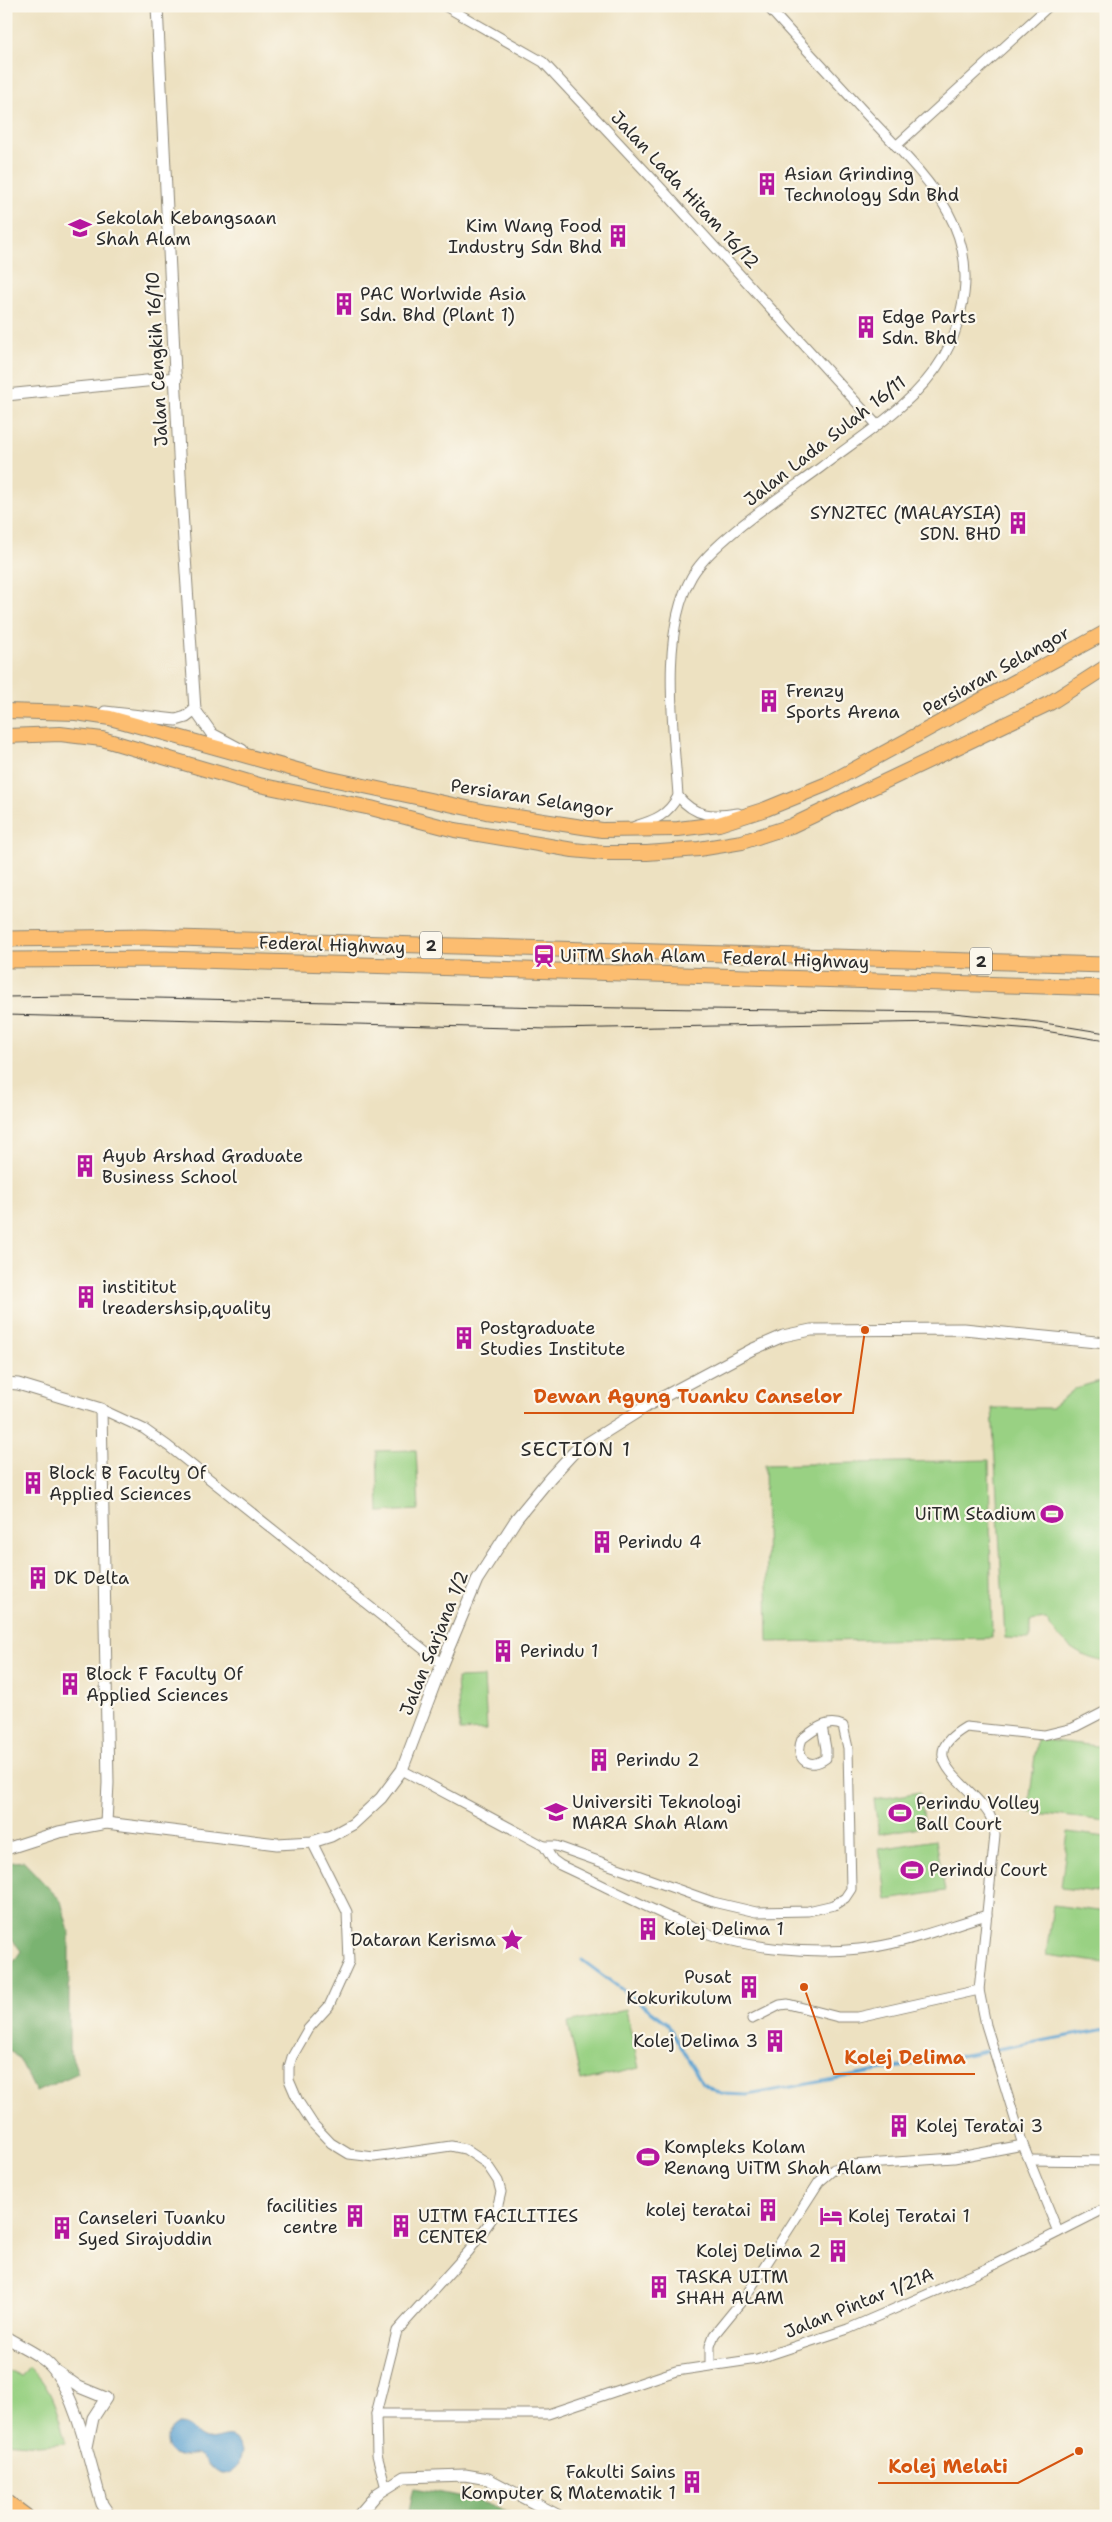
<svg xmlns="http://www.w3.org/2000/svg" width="1112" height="2522" viewBox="0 0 1112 2522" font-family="'Shantell Sans',sans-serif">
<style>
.green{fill:#99d183;stroke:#627e57}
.forest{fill:#7ab371;stroke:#526f4e}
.water{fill:#5ba2d1;stroke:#43667e}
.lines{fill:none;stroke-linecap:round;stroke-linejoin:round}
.stream{stroke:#5ba2d1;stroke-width:3}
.minor-casing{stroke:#8c8676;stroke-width:11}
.tertiary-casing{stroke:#8c8676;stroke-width:13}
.primary-casing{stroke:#8c8676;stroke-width:16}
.trunk-casing{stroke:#8c8676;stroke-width:17}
.minor{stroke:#fff;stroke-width:9}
.tertiary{stroke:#fff;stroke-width:11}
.primary{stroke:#fcbd6f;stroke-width:14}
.trunk{stroke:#fcbd6f;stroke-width:15}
.tram{stroke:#2b2b2b;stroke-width:1}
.labels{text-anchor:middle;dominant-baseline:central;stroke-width:4.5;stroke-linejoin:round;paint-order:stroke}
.shield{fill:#fbf7ec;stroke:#696865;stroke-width:1}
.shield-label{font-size:16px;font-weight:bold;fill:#2b2b2b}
.poi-label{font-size:18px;fill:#2b2b2b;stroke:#fbf7ec;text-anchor:start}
.street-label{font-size:18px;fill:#2b2b2b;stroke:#fbf7ec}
.quarter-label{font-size:20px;letter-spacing:1px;fill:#2b2b2b;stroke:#fbf7ec}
.leader{fill:none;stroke:#d5540f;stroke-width:2}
.callout-dot{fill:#d5540f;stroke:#fbf7ec;stroke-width:2}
.callout-label{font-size:19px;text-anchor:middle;font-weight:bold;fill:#d5540f;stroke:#fbf7ec;stroke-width:4.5;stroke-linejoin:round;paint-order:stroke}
</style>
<rect width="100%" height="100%" fill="#fbf7ec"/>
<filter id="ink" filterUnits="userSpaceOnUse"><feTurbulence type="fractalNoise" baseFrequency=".02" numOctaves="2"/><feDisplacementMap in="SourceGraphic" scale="10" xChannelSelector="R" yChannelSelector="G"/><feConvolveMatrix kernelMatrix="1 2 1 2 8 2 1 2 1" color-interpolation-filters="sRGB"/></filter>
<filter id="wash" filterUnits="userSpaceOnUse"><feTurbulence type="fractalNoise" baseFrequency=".0096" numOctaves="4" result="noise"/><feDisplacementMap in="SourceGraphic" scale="20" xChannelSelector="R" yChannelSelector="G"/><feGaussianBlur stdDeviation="1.12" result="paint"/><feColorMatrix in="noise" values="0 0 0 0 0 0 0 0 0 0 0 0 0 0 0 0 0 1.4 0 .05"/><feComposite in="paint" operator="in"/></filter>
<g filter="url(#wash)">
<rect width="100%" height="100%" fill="#ede1c1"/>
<g class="green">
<path d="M1106,1379V1662C1078,1657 1060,1643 1046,1619L1030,1621V1639L1005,1638L992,1408H1051L1076,1388Z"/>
<path d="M416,1450L419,1510L379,1512L377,1451Z"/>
<path d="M989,1460L992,1638L768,1642L765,1465Z"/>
<path d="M484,1677L487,1730L460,1731L457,1678Z"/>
<path d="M1037,1739L1106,1747V1821L1028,1812Z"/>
<path d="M920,1792L925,1826L879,1834L874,1800Z"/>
<path d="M1068,1832L1106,1837V1893L1061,1888Z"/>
<path d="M936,1840L945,1891L887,1900L879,1849Z"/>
<path d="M1053,1905L1106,1912L1105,1963L1046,1955Z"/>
<path d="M626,2010L639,2068L581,2081L568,2023Z"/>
<path d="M29,2366C54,2390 57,2412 66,2443L38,2445L6,2442V2370L21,2377Z"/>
</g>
<g class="forest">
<path d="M23,1861L61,1901L69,1932V2049L78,2073L36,2092L20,2060L6,2047V1973L21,1951L6,1931V1863Z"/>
<path d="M413,2488C447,2494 482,2498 513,2516H407Z"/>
</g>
<path class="water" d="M179,2424C193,2424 194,2436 206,2439C220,2443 232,2425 242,2451L238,2466C217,2487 212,2461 197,2455C189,2453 182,2460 174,2455C160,2446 166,2429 179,2424Z"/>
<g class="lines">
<path class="stream" d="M582,1960L667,2023L702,2083L721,2094L748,2095L1106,2029"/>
</g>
</g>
<g filter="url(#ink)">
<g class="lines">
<defs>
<g id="minor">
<path d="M445,6L543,62L661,188L877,425"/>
<path d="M896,146L1049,6"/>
<path d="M678,796C695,817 712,817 738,813"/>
<path d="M635,826C655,820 668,815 678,796C674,732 659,633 692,576C713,540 785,494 820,468C863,435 916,404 944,356C952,342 958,325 961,310C982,224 920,172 868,116C834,79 800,43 767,6"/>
<path d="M101,1409L144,1429L168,1446L442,1664"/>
<path d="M402,1770L544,1846L553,1860L560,1865C607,1887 653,1911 701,1931C745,1949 812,1954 859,1949C902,1945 945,1927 987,1915"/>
<path d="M312,1842L347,1912L349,1962L329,2006L308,2029L292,2057L289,2067V2080L298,2101L313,2124L331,2143L349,2154L374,2157L451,2146L465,2149L486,2163L498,2181L501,2192L496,2213L469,2251L397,2331L376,2414L377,2455L386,2488"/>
<path d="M544,1846H556L713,1902L756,1912L808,1911L834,1905L845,1898L851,1889L848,1748L843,1726C827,1718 814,1730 802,1739C794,1758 808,1771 826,1758V1749L822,1726"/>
<path d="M752,2019L780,2005L788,2004L838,2017H858L979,1990"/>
<path d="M1030,2160L1106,2161"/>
<path d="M1058,2232L1023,2145L986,2025L979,1990L995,1835C994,1829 993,1822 990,1816C981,1797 945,1775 943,1756C941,1743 956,1733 966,1727L1044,1735L1073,1728L1106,1711"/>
<path d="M710,2365V2346L714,2335L745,2297L819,2182L834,2169L852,2165L954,2158L1023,2145"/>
<path d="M376,2414H548L676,2371L757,2359L848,2329L986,2269L1106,2208"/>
</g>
<g id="tertiary">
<path d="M157,6L181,495L195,710L212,734L242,750"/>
<path d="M6,395L176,378"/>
<path d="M105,712L176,720L186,717L195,710"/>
<path d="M6,1383L18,1384L101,1409L108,1783L106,1823"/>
<path d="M6,1849L59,1832L106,1823L277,1844L312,1842L331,1836L353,1824L381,1798L402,1770L442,1664L477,1580L517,1518L550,1478L575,1451L650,1404L751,1350L783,1336L811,1330L964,1329L1106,1343"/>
<path d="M6,2337C21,2347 43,2355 54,2370C78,2402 90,2465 102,2504L110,2516"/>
<path d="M56,2371L79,2387L106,2398L93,2418L87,2447"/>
<path d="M358,2516L377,2494L404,2477L465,2475L488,2479L559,2516"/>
</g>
<g id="primary">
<path d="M6,711L76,713L110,718L322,777L486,812L602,830L678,829L719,824L766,809L827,784L1106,632"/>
<path d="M6,736L60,734L102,739L259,785L371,808L455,830L573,850L604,853H647L699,849L742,842L791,826L1050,703L1106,667"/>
<path d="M6,2501L26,2516"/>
</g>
<g id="trunk">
<path d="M6,939L144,937L1106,965"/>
<path d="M6,960L166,959L1106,988"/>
</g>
</defs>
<use href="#minor" class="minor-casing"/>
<use href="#tertiary" class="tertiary-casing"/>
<use href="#primary" class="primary-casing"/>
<use href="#trunk" class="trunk-casing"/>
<use href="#minor" class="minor"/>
<use href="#tertiary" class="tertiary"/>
<use href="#primary" class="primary"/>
<use href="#trunk" class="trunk"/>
<g class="tram">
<path d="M6,997L69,996L548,1007L944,1012L1038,1022L1106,1033"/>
<path d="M6,1015L549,1029L942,1022L1033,1029L1106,1041"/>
</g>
</g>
</g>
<defs>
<symbol id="building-bare" viewBox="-9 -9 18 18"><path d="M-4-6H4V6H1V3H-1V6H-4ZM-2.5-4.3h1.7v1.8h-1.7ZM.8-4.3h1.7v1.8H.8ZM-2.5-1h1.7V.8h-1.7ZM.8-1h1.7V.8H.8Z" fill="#b5179e" stroke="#fbf7ec" stroke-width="2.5" paint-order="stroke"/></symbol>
<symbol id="school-bare" viewBox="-9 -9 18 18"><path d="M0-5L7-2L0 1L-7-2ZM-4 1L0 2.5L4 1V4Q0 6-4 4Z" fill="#b5179e" stroke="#fbf7ec" stroke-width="2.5" paint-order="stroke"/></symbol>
<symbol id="station-bare" viewBox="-9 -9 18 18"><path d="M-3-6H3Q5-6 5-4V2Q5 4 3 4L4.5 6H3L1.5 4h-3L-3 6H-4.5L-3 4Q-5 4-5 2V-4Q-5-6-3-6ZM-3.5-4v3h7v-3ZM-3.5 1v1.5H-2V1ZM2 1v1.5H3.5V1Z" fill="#b5179e" stroke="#fbf7ec" stroke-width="2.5" paint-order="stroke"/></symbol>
<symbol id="stadium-bare" viewBox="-9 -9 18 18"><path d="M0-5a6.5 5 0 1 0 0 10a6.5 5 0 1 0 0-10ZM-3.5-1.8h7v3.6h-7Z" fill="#b5179e" stroke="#fbf7ec" stroke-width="2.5" paint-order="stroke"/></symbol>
<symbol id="university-bare" viewBox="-9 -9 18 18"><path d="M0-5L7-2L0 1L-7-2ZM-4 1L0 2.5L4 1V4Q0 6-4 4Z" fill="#b5179e" stroke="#fbf7ec" stroke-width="2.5" paint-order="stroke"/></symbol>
<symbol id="sight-bare" viewBox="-9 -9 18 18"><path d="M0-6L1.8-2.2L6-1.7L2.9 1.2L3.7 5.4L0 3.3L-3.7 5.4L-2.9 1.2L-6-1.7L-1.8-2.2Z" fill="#b5179e" stroke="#fbf7ec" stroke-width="2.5" paint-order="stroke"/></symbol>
<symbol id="hotel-bare" viewBox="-9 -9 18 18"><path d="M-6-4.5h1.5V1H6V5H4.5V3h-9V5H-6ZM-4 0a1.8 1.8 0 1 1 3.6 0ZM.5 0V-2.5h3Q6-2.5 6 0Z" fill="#b5179e" stroke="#fbf7ec" stroke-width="2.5" paint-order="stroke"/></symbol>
</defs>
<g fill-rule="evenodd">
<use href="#building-bare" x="751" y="168" width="32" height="32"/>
<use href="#school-bare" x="64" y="212" width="32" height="32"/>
<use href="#building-bare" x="602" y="220" width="32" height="32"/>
<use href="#building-bare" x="328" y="288" width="32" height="32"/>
<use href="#building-bare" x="850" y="311" width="32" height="32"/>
<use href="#building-bare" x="1002" y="507" width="32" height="32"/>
<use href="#building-bare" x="753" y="685" width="32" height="32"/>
<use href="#station-bare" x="528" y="940" width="32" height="32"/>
<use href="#building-bare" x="69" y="1150" width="32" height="32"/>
<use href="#building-bare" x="70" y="1281" width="32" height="32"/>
<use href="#building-bare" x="448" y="1322" width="32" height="32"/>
<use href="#building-bare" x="17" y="1467" width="32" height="32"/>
<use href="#stadium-bare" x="1036" y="1498" width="32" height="32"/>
<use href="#building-bare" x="586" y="1526" width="32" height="32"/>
<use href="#building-bare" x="22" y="1562" width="32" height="32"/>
<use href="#building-bare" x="487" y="1635" width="32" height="32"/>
<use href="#building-bare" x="54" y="1668" width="32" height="32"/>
<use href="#building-bare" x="583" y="1744" width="32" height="32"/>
<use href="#university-bare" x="540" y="1796" width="32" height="32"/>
<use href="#stadium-bare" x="884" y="1797" width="32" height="32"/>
<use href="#stadium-bare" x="896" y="1854" width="32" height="32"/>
<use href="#building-bare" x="632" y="1913" width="32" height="32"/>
<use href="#sight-bare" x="496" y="1924" width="32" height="32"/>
<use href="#building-bare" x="733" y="1971" width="32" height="32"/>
<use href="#building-bare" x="759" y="2025" width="32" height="32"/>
<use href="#building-bare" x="883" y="2110" width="32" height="32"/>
<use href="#stadium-bare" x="632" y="2141" width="32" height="32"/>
<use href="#building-bare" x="752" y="2194" width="32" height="32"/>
<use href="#building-bare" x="339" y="2200" width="32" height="32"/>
<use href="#hotel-bare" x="815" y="2200" width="32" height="32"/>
<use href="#building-bare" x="385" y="2210" width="32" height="32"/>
<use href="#building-bare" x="46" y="2212" width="32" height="32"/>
<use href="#building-bare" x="822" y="2235" width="32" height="32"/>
<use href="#building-bare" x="643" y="2271" width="32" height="32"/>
<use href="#building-bare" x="676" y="2466" width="32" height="32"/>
</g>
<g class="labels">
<g class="shield">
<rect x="420" y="931.5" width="22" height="27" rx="4"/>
<rect x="970" y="947.5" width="22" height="27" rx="4"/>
</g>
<g class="shield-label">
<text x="431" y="945">2</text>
<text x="981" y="961">2</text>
</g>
<g class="poi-label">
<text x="784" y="174">Asian Grinding<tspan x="784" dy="21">Technology Sdn Bhd</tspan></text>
<text x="96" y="218">Sekolah Kebangsaan<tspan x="96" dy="21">Shah Alam</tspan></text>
<text x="602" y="226" text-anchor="end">Kim Wang Food<tspan x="602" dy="21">Industry Sdn Bhd</tspan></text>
<text x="360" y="294">PAC Worlwide Asia<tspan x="360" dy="21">Sdn. Bhd (Plant 1)</tspan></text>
<text x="882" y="317">Edge Parts<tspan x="882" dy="21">Sdn. Bhd</tspan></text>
<text x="1001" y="513" text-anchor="end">SYNZTEC (MALAYSIA)<tspan x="1001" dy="21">SDN. BHD</tspan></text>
<text x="786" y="691">Frenzy<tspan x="786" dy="21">Sports Arena</tspan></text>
<text x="560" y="956">UiTM Shah Alam</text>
<text x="102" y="1156">Ayub Arshad Graduate<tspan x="102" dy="21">Business School</tspan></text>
<text x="102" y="1287">instititut<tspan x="102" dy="21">lreadershsip,quality</tspan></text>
<text x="480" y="1328">Postgraduate<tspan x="480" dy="21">Studies Institute</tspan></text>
<text x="49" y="1473">Block B Faculty Of<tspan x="49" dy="21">Applied Sciences</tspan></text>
<text x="1036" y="1514" text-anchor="end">UiTM Stadium</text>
<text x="618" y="1542">Perindu 4</text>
<text x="54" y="1578">DK Delta</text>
<text x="520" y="1651">Perindu 1</text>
<text x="86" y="1674">Block F Faculty Of<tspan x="86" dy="21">Applied Sciences</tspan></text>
<text x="616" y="1760">Perindu 2</text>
<text x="572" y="1802">Universiti Teknologi<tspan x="572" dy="21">MARA Shah Alam</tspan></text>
<text x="916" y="1803">Perindu Volley<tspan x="916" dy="21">Ball Court</tspan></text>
<text x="929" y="1870">Perindu Court</text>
<text x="664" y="1929">Kolej Delima 1</text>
<text x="496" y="1940" text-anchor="end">Dataran Kerisma</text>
<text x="732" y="1977" text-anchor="end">Pusat<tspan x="732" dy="21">Kokurikulum</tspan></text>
<text x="758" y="2041" text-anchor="end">Kolej Delima 3</text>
<text x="916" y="2126">Kolej Teratai 3</text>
<text x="664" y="2147">Kompleks Kolam<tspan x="664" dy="21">Renang UiTM Shah Alam</tspan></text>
<text x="338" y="2206" text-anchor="end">facilities<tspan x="338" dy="21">centre</tspan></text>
<text x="751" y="2210" text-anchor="end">kolej teratai</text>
<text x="418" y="2216">UITM FACILITIES<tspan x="418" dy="21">CENTER</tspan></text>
<text x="848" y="2216">Kolej Teratai 1</text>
<text x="78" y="2218">Canseleri Tuanku<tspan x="78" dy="21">Syed Sirajuddin</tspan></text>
<text x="821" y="2251" text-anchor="end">Kolej Delima 2</text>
<text x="676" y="2277">TASKA UITM<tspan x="676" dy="21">SHAH ALAM</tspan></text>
<text x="676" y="2472" text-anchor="end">Fakulti Sains<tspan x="676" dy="21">Komputer &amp; Matematik 1</tspan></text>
</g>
<g class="street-label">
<text transform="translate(685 190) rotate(47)">Jalan Lada Hitam 16/12</text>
<text transform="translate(157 359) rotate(-93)">Jalan Cengkih 16/10</text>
<text transform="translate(825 441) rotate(-38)">Jalan Lada Sulah 16/11</text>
<text transform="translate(996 671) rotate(-29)">Persiaran Selangor</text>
<text transform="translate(532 798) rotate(9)">Persiaran Selangor</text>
<text transform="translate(332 945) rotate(2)">Federal Highway</text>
<text transform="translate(796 960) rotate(2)">Federal Highway</text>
<text transform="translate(434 1643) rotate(-68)">Jalan Sarjana 1/2</text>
<text transform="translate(859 2303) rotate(-22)">Jalan Pintar 1/21A</text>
</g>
<g class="quarter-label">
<text x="576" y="1449">SECTION 1</text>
</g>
</g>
<path class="leader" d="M865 1330L853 1413H524M804 1987L834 2074H975M1079 2451L1018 2483H878"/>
<g class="callout-dot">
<circle cx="865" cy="1330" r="5"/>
<circle cx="804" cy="1987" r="5"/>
<circle cx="1079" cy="2451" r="5"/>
</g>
<g class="callout-label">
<text x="688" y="1403">Dewan Agung Tuanku Canselor</text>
<text x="905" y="2064">Kolej Delima</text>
<text x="948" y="2473">Kolej Melati</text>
</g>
<rect width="1112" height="2522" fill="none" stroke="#fbf7ec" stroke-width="25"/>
</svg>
